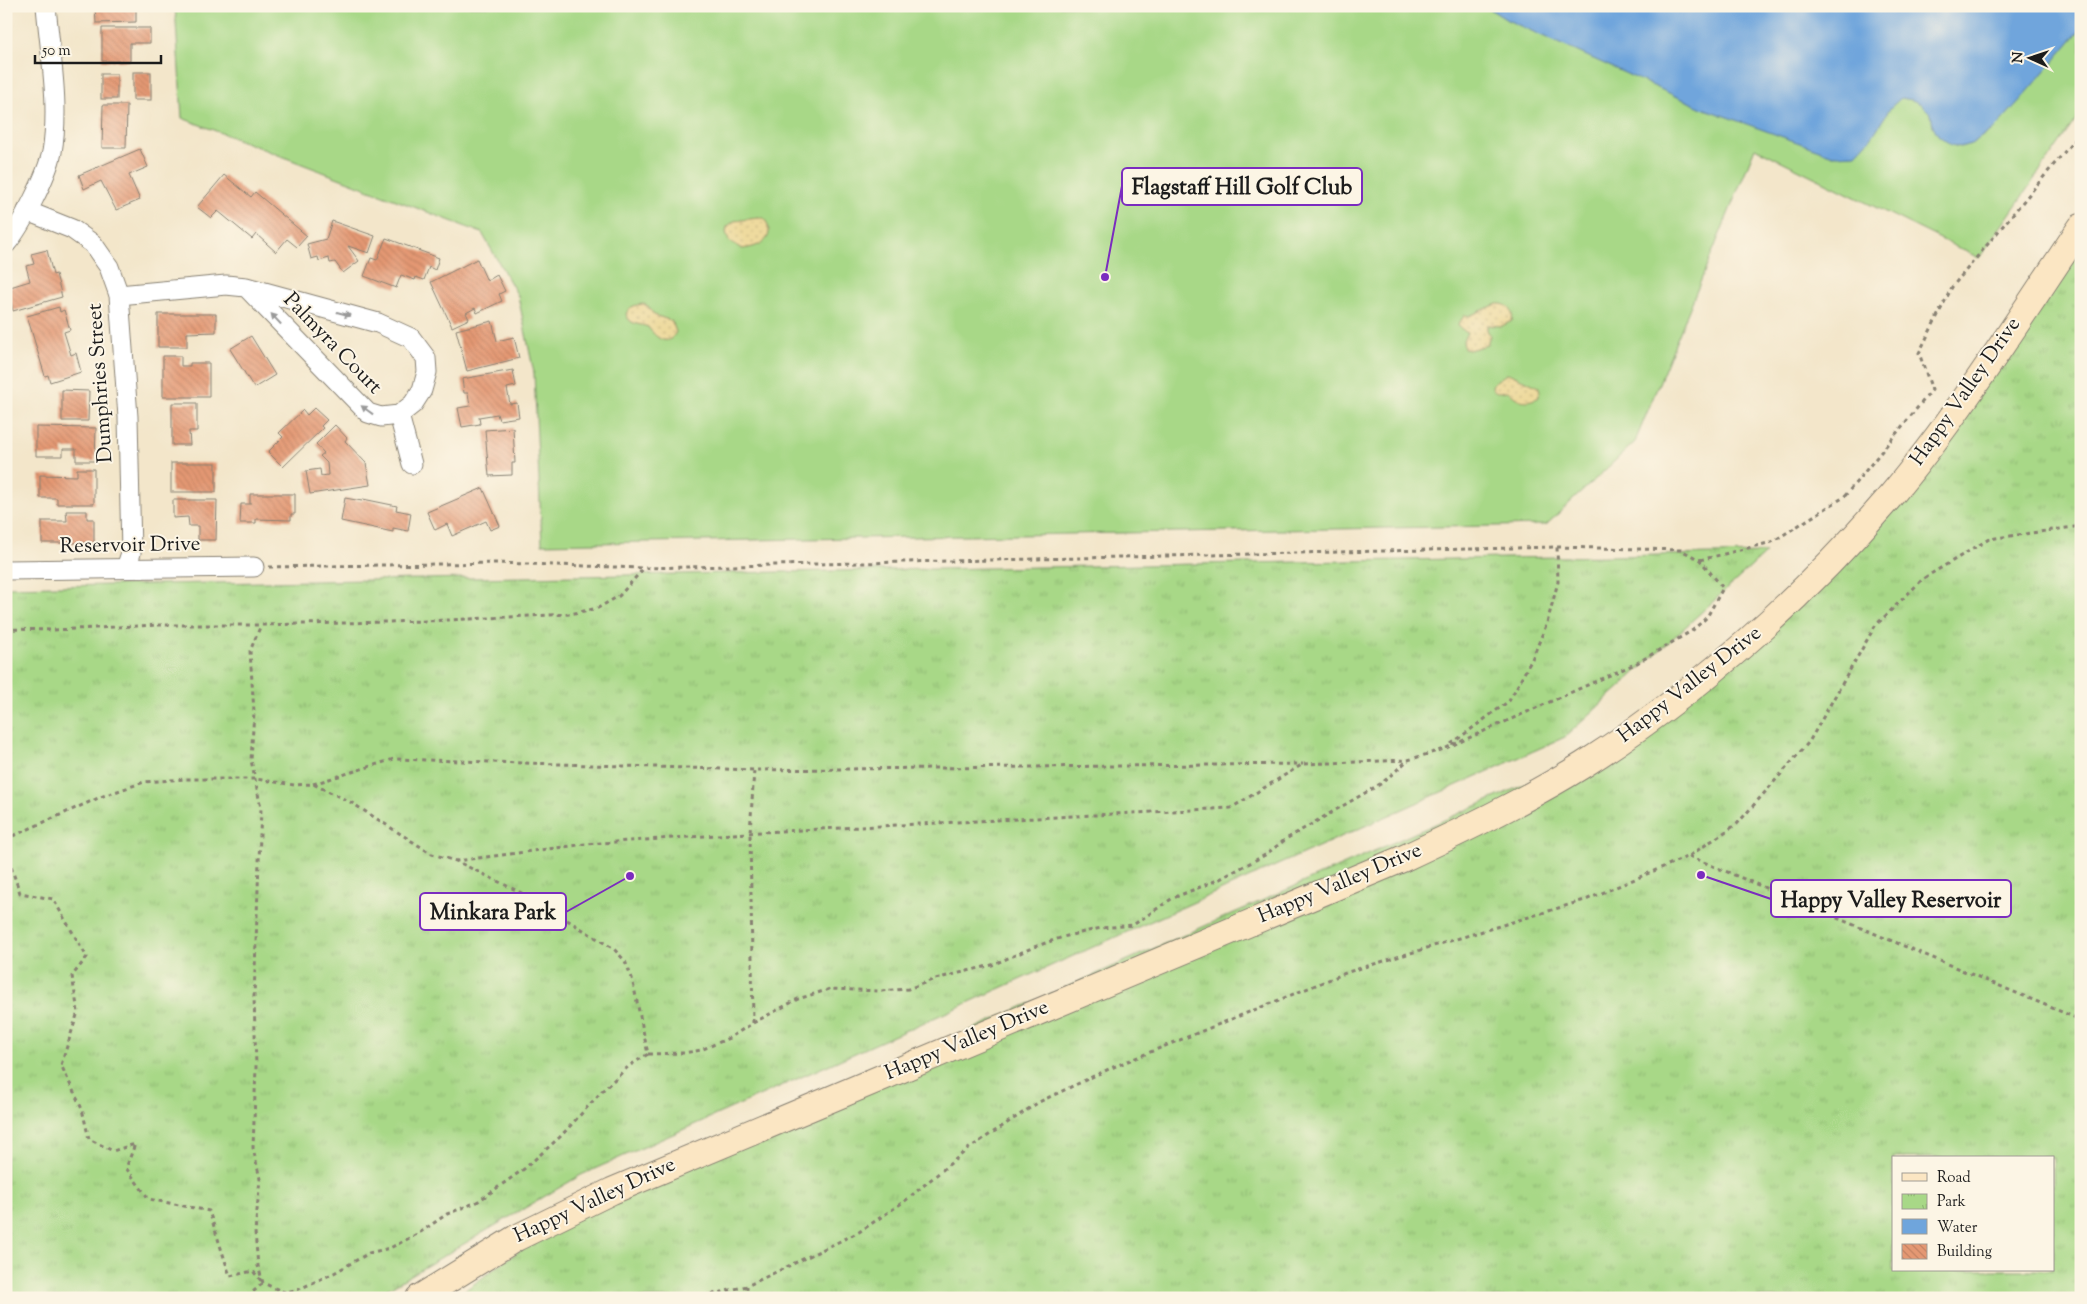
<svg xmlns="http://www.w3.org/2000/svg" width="2087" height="1304" viewBox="0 0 2087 1304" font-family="'Sorts Mill Goudy',serif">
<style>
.grass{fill:#a8d887;stroke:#627a52}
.sand{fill:url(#sand-dots);stroke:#857b5d}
.park{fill:url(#park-tufts);stroke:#627a52;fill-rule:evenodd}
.water{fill:#6fa5dc;stroke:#46607c}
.building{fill:url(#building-back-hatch)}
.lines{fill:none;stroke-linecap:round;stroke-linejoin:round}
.minor-casing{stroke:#888173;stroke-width:21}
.secondary-casing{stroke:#888173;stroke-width:28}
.path{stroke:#888173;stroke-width:3;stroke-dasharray:4 4;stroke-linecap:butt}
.minor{stroke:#fff;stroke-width:19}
.secondary{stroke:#fbe6c3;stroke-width:26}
.oneway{fill:#999}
.labels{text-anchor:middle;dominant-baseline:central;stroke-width:4;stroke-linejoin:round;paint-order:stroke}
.street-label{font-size:21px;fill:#1c1c1c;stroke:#fcf5e5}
.leader{fill:none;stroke:#7b2cbf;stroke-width:2}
.callout-dot{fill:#7b2cbf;stroke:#fcf5e5;stroke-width:2}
.callout{fill:#fcf5e5;stroke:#7b2cbf;stroke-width:2}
.callout-label{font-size:22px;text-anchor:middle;font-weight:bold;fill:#1c1c1c}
</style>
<defs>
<pattern id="sand-dots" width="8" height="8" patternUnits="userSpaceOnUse" patternTransform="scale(1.25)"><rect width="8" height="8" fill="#eeda9e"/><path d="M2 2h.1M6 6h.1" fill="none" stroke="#ccba88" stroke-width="1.8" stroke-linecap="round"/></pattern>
<pattern id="park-tufts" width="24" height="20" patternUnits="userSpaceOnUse" patternTransform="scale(1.25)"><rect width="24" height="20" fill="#a8d887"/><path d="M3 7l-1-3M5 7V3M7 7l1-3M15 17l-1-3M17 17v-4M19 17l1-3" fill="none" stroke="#90b974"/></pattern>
<pattern id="building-back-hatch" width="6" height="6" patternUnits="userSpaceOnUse" patternTransform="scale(1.25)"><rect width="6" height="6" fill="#e49873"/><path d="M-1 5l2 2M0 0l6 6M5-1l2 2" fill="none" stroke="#c38263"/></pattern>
</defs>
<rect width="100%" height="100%" fill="#fcf5e5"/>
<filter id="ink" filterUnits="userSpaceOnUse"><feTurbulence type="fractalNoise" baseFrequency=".02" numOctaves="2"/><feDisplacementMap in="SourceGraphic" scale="10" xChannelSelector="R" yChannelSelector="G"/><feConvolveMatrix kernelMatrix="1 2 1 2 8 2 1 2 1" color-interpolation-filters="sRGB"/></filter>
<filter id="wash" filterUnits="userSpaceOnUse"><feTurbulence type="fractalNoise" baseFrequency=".0096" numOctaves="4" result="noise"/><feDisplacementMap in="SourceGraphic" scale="20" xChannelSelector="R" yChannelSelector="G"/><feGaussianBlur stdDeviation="1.12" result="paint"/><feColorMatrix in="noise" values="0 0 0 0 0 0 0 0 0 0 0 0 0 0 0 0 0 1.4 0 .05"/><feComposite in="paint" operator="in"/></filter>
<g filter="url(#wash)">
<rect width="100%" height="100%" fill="#f3e6ca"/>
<path class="grass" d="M175,6H2081V112L1979,258L1755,148L1635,442L1546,525L542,544L534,373L518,296L482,233L182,118Z"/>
<g class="sand">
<path d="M757,218H764C778,239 760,247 742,249L729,241L726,232L727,227L734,221Z"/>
<path d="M643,304L648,306L654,315L672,321L676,332C668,348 656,338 648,327C639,323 630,326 626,314C630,306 635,305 643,304Z"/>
<path d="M1497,304C1508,303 1514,310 1512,321L1502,326L1487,325V330L1490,335L1487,345L1469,350L1464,349L1463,340L1467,333L1458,326L1459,323L1465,315L1469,316Z"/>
<path d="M1508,373L1539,387L1540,392L1537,398C1524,404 1517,400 1508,391C1502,391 1495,395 1492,387L1493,383Z"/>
</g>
<g class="park">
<path d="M2081,229V1298H455L571,1212L1015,1010L1625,740L1878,528ZM1893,1158H2053V1270H1893Z"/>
<path d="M1766,553L1565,737L581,1175L372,1298H6V587Z"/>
</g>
<path class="water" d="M1485,6H2081V29L2031,88L1996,127L1971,144L1960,147L1951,145L1938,135L1933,126L1931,114L1921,104L1912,100L1901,98L1891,107L1872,137L1856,154L1833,155L1702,108L1507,20Z"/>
<g id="blocks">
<g class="building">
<path d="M95,6H136V22L96,23Z"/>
<path d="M102,28H150V43H130V61H102Z"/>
<rect x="133" y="72" width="18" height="28"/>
<rect x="101" y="74" width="16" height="25"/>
<path d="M103,105H127L126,148H102Z"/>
<path d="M140,149L148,167L129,175L140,200L116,210L101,181L84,189L79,175Z"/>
<path d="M224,175L251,197L255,192L307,236L297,247L287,239L276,252L256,234L252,239L218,211L211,218L197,207Z"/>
<path d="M332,221L375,236L369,253L348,246L359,261L343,273L335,262L330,263L329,258L319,261L318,257L311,259L307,244L326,239Z"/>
<path d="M386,238L439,258L435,270L429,267L424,280L416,277L415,280L401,275L396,288L364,276L371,258L377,260Z"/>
<path d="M47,250L53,275L56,274L62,297L13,311L7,288L30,281L26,266L34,264L31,254Z"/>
<path d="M477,259L487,281L497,275L505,291L499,294L502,301L477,313L475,308L466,313L469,319L452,327L431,282Z"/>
<path d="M59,307L60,312L64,310L70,330L64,332L71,355L76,353L81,372L50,382L48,375L45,376L27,316Z"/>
<path d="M158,314H216V332L187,333V347H158Z"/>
<path d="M492,321L497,341L514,337L519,358L467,371L456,330Z"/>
<path d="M251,336L275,375L254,388L230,349Z"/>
<path d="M163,356H181V366H190V363H209V397H163Z"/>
<path d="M513,370L516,386L507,388L510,404L517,403L519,417L499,420L497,414L479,417L480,424L462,427L458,408L470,406L468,393H464L462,379Z"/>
<path d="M62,390L89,391L88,421H62Z"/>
<path d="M172,403H197V431H189L190,445H172Z"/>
<path d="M314,408L327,420L321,426L323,428L283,467L268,452L283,437L279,433L303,410L307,415Z"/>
<path d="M335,425L347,438L345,441L366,463L370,485L310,494L306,471L320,469L321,476L328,475L327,463L320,456L324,453L316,444Z"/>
<path d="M36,427L96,428L95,461H76V449H63V456H36Z"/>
<path d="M513,428L515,463H512V475L489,476L485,430Z"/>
<rect x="171" y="463" width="45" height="29"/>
<path d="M77,469H94V504H57V498H40V475L77,476Z"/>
<path d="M483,488L500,526L490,530L486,521L452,536L447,524L435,530L427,512Z"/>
<path d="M250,494H295V514H291V520L256,519V523H240L241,504H250Z"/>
<path d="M345,498L362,501L363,499L397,506L396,510L411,513L408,531L393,528V532L341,521Z"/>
<path d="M173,500H217L216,540H198V526H189L188,517L173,518Z"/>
<path d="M66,511H87V519H94V543H42V521H67Z"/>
</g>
</g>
</g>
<g filter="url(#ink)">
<use href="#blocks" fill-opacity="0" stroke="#888173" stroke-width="1"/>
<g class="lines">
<defs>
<g id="minor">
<path d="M27,211L72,229L93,244L109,267L119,295L128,417L131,553L126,568"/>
<path d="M6,244C22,225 47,176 52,152C60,105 50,53 46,6"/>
<path d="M119,295L226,285L246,287L378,323L411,338L426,358L427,372L422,390L413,404L399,415L381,417L368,413L246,287"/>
<path d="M399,415L412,464"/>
<path d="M6,570L254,567"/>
</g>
<path id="secondary" d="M419,1298L516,1238L612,1191L1402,859C1464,830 1525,801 1583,765C1698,692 1800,601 1889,498C1959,415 2020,317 2081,227"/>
</defs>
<use href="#minor" class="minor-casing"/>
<use href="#secondary" class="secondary-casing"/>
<g class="path">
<path d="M1700,560L1772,542L1844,497L1932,390L1919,353L1952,287L2081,132"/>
<path d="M269,567L497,563L643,568"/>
<path d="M6,629L53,630L159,625H261L427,621L570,614L598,608L619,596L644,568L1557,547L1681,550L1700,560L1723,588L1707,617L1693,630L1637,663L1444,749L1408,760L1303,764L1231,808L762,832L586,844L456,861"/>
<path d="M1451,744L1509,701L1532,659L1547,623L1558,582L1557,547"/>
<path d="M313,784L394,759L754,770L1303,764"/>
<path d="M6,839L103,796L144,782L186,779H256L294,785L313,784L352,803L432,854L456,861L530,897L614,949L625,961L632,978L648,1054L629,1066L603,1090L560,1137L524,1169L477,1202L447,1214L419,1233L390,1248L369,1253L334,1273L297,1290L284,1292L263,1283L258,1266L255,1232L260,1179L253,1148L256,1067L254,996L261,808L251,760L254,712L250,651L261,625"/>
<path d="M6,852L20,893L53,899L87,957L72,976L78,1012L61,1065L82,1109L89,1139L113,1151L135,1144L126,1168L149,1199L209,1211L230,1276L253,1271L263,1283L246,1298"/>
<path d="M1689,856L2081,1020"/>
<path d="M753,1023L750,833L754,770"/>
<path d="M648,1054L684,1053L701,1050L729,1038L753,1023L798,999L830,989L880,991L908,989L935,979L992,965L1034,947L1063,937L1101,928L1133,925L1173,898L1220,879L1265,855L1286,839L1382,783L1408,760"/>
<path d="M696,1298L747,1286L859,1232L906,1200L968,1149L1039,1102L1111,1068L1348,972L1588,899L1689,856L1737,824L1809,742L1875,626L1924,578L1989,539L2081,526"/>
<path d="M747,1298V1286"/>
</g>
<use href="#minor" class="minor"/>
<use href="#secondary" class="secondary"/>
</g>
<defs><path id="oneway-solid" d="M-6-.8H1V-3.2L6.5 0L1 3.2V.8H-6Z" transform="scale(1.25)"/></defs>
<g class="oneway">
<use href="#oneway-solid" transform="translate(344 314) rotate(15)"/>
<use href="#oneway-solid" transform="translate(276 319) rotate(-133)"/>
<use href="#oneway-solid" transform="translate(367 410) rotate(-144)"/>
</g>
</g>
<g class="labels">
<g class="street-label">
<text transform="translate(332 344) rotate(46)">Palmyra Court</text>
<text transform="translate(101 383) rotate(-94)">Dumphries Street</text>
<text transform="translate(1966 392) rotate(-55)">Happy Valley Drive</text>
<text transform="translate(130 546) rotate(-1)">Reservoir Drive</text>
<text transform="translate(1690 685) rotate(-38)">Happy Valley Drive</text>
<text transform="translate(1340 884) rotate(-23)">Happy Valley Drive</text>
<text transform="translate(967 1041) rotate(-23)">Happy Valley Drive</text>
<text transform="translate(595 1201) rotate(-25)">Happy Valley Drive</text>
</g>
</g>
<path class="leader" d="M1105 277L1122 186M1701 875L1771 899M630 876L566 912"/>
<g class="callout-dot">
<circle cx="1105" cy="277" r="5"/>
<circle cx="1701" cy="875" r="5"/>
<circle cx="630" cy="876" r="5"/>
</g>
<g class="callout">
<rect x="1122" y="168" width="240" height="37" rx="5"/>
<rect x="1771" y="880" width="240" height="37" rx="5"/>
<rect x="420" y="893" width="146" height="37" rx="5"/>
</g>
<g class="callout-label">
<text x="1242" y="194">Flagstaff Hill Golf Club</text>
<text x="1891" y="907">Happy Valley Reservoir</text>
<text x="493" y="919">Minkara Park</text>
</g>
<rect width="2087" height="1304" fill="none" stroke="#fcf5e5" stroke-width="25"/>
<rect x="1892" y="1156" width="162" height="115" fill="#fcf5e5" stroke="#a29e95"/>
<rect x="1902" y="1173" width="25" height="8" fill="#fbe6c3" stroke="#a29e95"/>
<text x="1937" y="1182" font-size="15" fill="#1c1c1c">Road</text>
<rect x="1902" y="1194" width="25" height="15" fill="url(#park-tufts)" stroke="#a29e95"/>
<text x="1937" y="1206" font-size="15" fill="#1c1c1c">Park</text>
<rect x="1902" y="1219" width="25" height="15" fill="#6fa5dc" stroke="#a29e95"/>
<text x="1937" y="1232" font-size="15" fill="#1c1c1c">Water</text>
<rect x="1902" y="1244" width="25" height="15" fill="url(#building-back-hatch)" stroke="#a29e95"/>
<text x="1937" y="1256" font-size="15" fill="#1c1c1c">Building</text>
<g transform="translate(2030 58) rotate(273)" stroke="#fcf5e5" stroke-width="4" paint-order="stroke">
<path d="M0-4L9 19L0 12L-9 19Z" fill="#1c1c1c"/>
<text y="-8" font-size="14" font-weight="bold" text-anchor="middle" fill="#1c1c1c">N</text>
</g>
<path d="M35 55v8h126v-8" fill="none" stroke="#1c1c1c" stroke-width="2.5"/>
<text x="42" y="55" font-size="15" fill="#1c1c1c" stroke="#fcf5e5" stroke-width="4" paint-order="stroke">50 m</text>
</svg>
